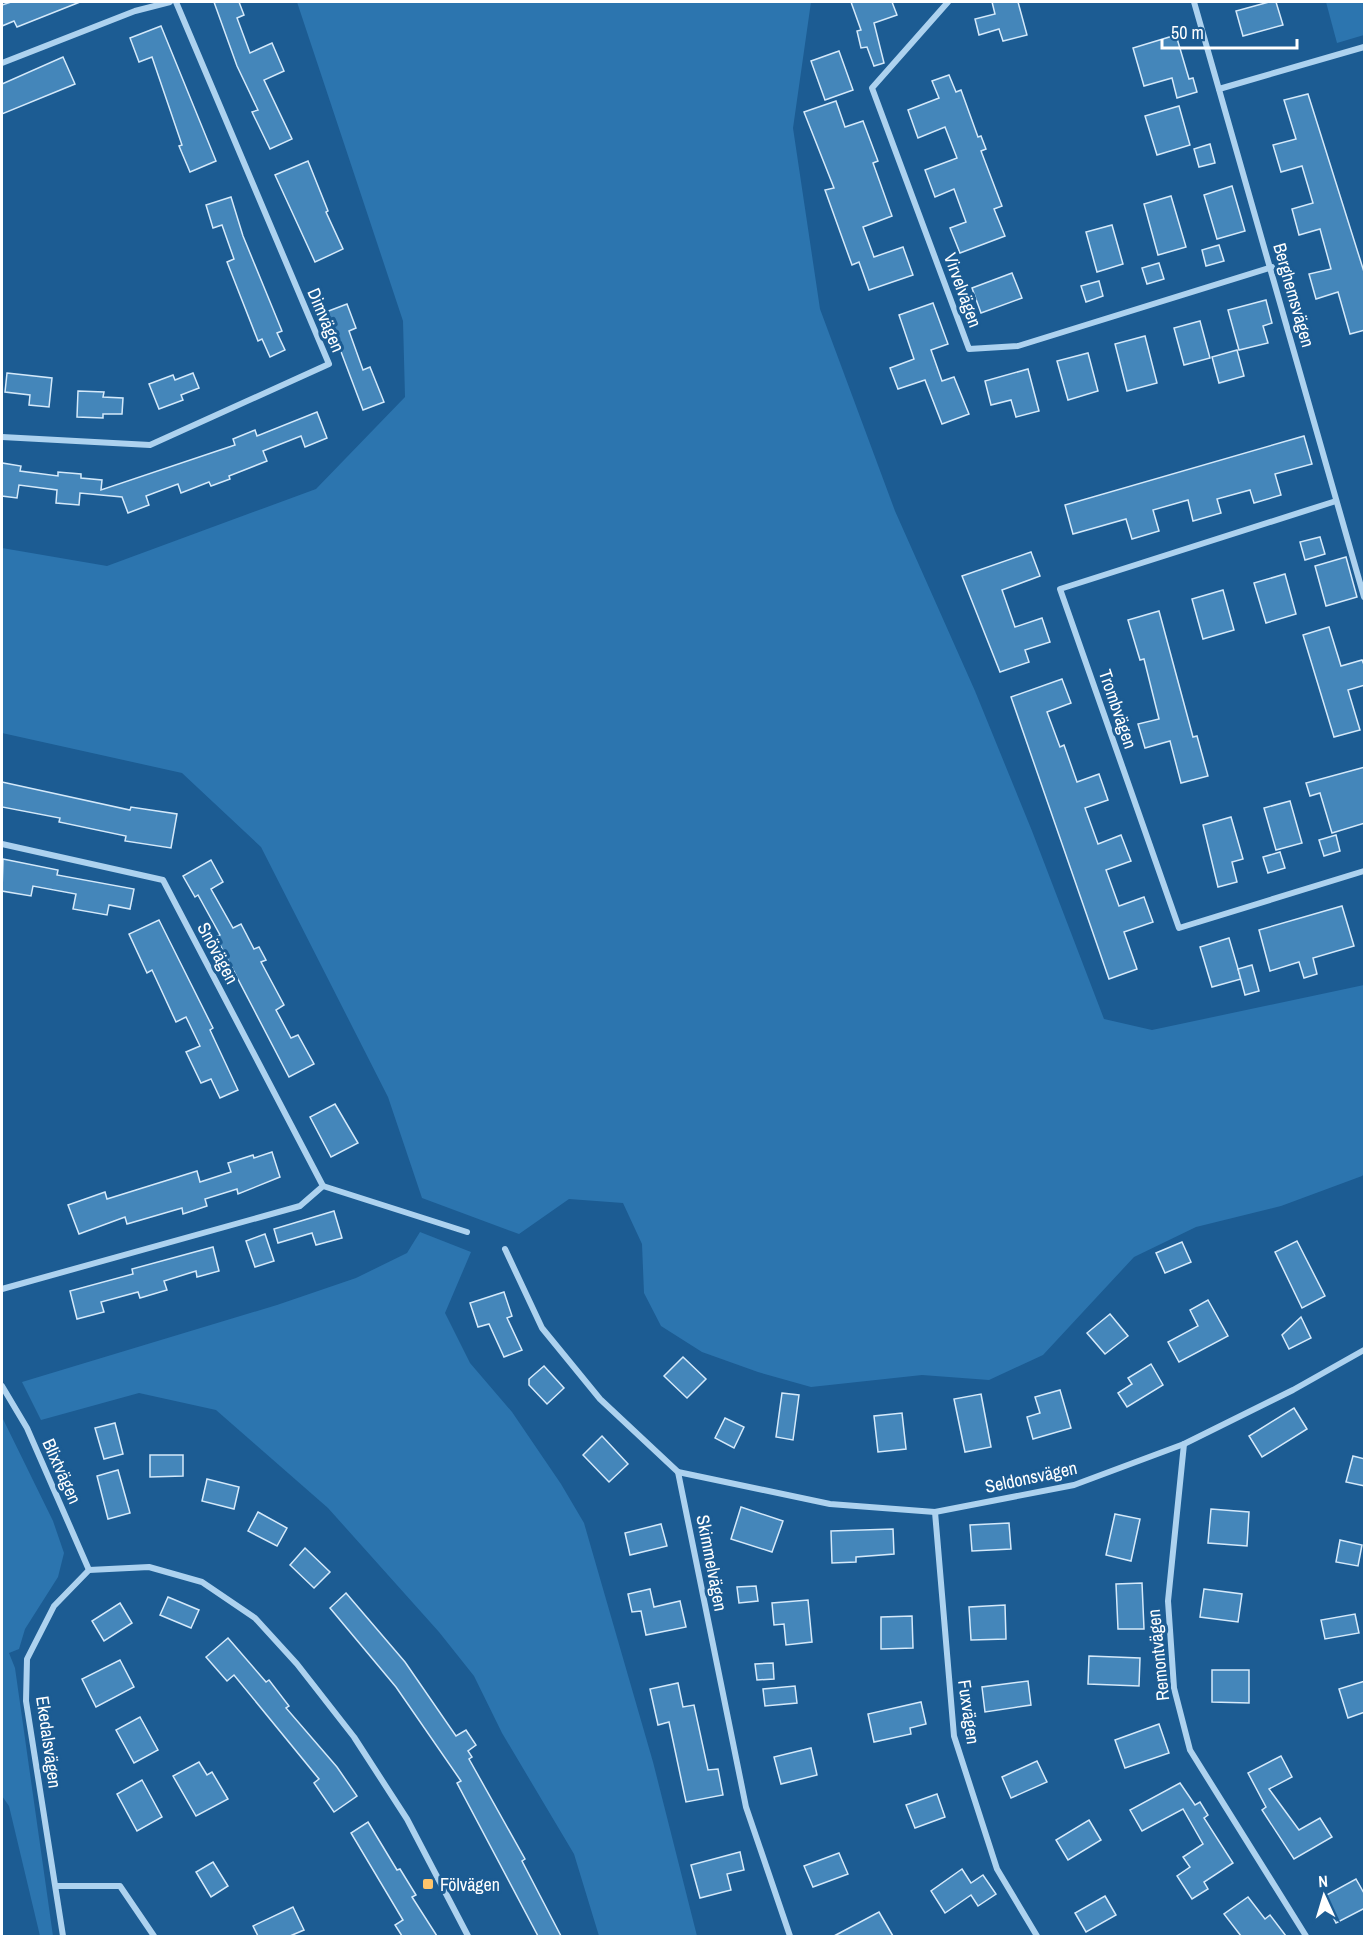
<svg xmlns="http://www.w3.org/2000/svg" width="1366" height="1938" viewBox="0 0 1366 1938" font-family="'Archivo Narrow',sans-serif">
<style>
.green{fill:#2c75af}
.building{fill:#4486ba;stroke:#d4e9fa;stroke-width:1.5}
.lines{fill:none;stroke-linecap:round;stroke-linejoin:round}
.street{stroke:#add2ef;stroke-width:6}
.poi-dot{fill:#ffc56b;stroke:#1c5c93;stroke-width:2}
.labels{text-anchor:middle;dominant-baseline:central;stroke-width:6;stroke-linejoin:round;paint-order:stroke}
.street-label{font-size:18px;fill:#fff;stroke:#1c5c93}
.poi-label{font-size:18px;fill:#fff;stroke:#1c5c93;text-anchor:start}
</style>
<rect width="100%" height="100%" fill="#1c5c93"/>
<g class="green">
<path d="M297,2H811L793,128L820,309L895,511L975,691L1032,831L1104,1019L1152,1030L1364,985V1174L1362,1176L1281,1206L1196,1227L1134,1257L1043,1355L989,1380L922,1375L811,1387L758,1372L702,1352L661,1326L644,1293L642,1244L623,1203L569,1199L519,1234L422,1198L388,1097L261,847L182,773L2,733V548L107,566L316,489L405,397L403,321Z"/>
<path d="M1326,2H1364V35L1337,43Z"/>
<path d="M420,1232L471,1252L445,1313L470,1363L512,1412L561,1484L584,1523L653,1762L697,1936H599L574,1854L502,1733L474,1676L439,1632L328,1508L216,1410L139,1393L41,1420L22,1382L277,1305L356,1278L407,1253Z"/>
<path d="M2,1417L53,1521L64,1553L58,1577L25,1629L19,1649L9,1653L15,1668L53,1936H40L9,1806L2,1796Z"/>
</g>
<g class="building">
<path d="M11,2H80L17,27L14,21L2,26V5Z"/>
<path d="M214,2H239L244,15L237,18L250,53L272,43L284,71L264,80L292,139L270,149L252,112L258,110L237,66Z"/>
<path d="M851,2H892L897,15L874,23L884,63L874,66L867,47L861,48L857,31L861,30Z"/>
<path d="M992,2H1018L1027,35L1003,41L999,29L979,35L975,19L995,14Z"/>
<path d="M1269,2H1276L1283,25L1243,36L1236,11Z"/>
<path d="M161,26L216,161L190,172L179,146L182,145L152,57L139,62L130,38Z"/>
<path d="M1176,35L1189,79L1193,78L1197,92L1177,98L1172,78L1144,86L1133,48Z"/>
<path d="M839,51L853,90L825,100L811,61Z"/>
<path d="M63,57L75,84L2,114V84Z"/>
<path d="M949,75L956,92L961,90L978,137L981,136L986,149L981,151L1002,206L994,209L1005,236L960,253L950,228L966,222L954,189L935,197L925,170L957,158L945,127L918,138L908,110L939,98L932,81Z"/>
<path d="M1308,94L1365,275V330L1350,334L1338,292L1316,299L1309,274L1331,269L1320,229L1299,235L1292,209L1313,203L1302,166L1281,172L1273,145L1296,139L1284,100Z"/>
<path d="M836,101L845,127L863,121L878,161L873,163L892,216L863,227L874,257L903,247L913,275L869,290L859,262L852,265L825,190L834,188L804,112Z"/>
<path d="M1179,106L1190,145L1157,155L1145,116Z"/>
<path d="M1210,144L1215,163L1199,167L1194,149Z"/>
<path d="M308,161L328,211L326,212L343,249L315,262L275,175Z"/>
<path d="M1232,186L1245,231L1217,239L1204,195Z"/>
<path d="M1171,196L1186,247L1158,255L1144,204Z"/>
<path d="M231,197L243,236L282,331L277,333L285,350L270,357L262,339L258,341L227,262L234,259L222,225L213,228L206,205Z"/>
<path d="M1112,225L1123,264L1097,272L1086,232Z"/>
<path d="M1219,245L1224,261L1206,266L1202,250Z"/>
<path d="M1159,263L1164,279L1147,284L1142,268Z"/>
<path d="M1012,273L1022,298L981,313L972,288Z"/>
<path d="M1099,281L1103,296L1086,302L1081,286Z"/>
<path d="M1266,300L1272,323L1263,326L1268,343L1239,350L1228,310Z"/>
<path d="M933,303L948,344L931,350L942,381L954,377L969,414L942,424L925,380L898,389L890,368L914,359L899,315Z"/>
<path d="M347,304L356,328L349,331L363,370L370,367L384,402L363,410L326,312Z"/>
<path d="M1200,321L1210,358L1184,365L1174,328Z"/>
<path d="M1145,336L1157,383L1127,391L1115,344Z"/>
<path d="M1237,350L1244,376L1219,383L1212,357Z"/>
<path d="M1088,353L1098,391L1068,400L1057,361Z"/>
<path d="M1028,369L1039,411L1016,417L1011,400L991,405L985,381Z"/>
<path d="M7,373L52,378L49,407L29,405L30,395L5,392Z"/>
<path d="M193,373L199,388L181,395L183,400L159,409L149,384L173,375L175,380Z"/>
<path d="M78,391L104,392L103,397L123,398L122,414H103V418L77,417Z"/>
<path d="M317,412L327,438L305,447L301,436L263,451L267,461L229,476L230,479L211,486L209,482L181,493L178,484L146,496L149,505L128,513L122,497L80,493L79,505L56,503L57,490L19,485L17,498L2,496V463L21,466L20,471L58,476V472L81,474V478L102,480L101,490L235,445L233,439L255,430L257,436Z"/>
<path d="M1304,436L1312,464L1275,474L1281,495L1254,503L1250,490L1217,499L1221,513L1193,521L1188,500L1153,510L1159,531L1132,539L1126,519L1073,534L1065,505Z"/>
<path d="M1320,537L1325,554L1305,560L1300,542Z"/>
<path d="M1031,552L1040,576L1002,590L1015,627L1042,618L1050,642L1025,650L1029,662L1000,672L962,576Z"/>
<path d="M1346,557L1357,597L1326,606L1315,566Z"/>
<path d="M1285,574L1296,614L1266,623L1254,583Z"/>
<path d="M1223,590L1234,630L1203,639L1192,599Z"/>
<path d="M1159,611L1193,737L1197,736L1208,776L1181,783L1170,741L1145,748L1138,724L1159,719L1144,659L1140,660L1128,620Z"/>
<path d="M1329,627L1341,666L1362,660L1365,667V685L1348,690L1360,730L1334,737L1303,635Z"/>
<path d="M1062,679L1071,703L1047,712L1060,747L1064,745L1077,782L1099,774L1108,800L1085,808L1098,844L1121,835L1131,861L1106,870L1119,906L1144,897L1153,922L1124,932L1137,969L1109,979L1011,697Z"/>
<path d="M1365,767V823L1332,833L1320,793L1310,796L1306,783Z"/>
<path d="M2,782L130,810L131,807L177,814L171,848L125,841L126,836L59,822L60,818L2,807Z"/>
<path d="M1290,801L1302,843L1276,850L1264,808Z"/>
<path d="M1231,817L1243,859L1232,862L1237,882L1218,887L1203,825Z"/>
<path d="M1336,835L1340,851L1324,856L1319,840Z"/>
<path d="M1280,852L1285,868L1268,873L1263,857Z"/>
<path d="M3,859L58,870L57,875L134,889L130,909L109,905L107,915L73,909L76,894L33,886L31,896L2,891Z"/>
<path d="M211,860L223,882L211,889L233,928L241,924L254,949L259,947L266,960L261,962L284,1005L276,1010L291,1038L298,1035L314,1064L289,1077L216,937L220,935L198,895L195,897L183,876Z"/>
<path d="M1342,906L1354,946L1313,958L1317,974L1304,978L1299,962L1270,971L1259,930Z"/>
<path d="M159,920L213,1028L210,1030L238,1090L220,1098L211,1079L201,1083L186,1052L200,1046L186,1017L176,1022L152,970L147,973L129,934Z"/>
<path d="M1229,938L1241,979L1212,987L1200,947Z"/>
<path d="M1252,965L1259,991L1245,995L1238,969Z"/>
<path d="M335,1104L358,1143L331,1157L310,1117Z"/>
<path d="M272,1152L280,1177L238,1194L237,1189L205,1199L207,1206L183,1214L182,1208L127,1224L125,1217L79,1234L68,1205L105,1192L107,1199L197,1171L200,1182L231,1172L228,1163L253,1155L254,1158Z"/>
<path d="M334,1211L342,1238L316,1245L312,1233L278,1243L274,1229Z"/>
<path d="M265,1234L274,1261L255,1267L246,1241Z"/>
<path d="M1297,1241L1325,1296L1302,1308L1275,1252Z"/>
<path d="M1182,1242L1191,1262L1165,1273L1156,1253Z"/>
<path d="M213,1247L219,1271L197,1277L196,1271L164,1281L167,1290L140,1298L138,1292L101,1302L104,1312L77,1319L70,1291L133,1274L132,1269Z"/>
<path d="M504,1292L512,1316L507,1318L522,1350L504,1357L489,1324L478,1327L470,1303Z"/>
<path d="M1208,1300L1228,1336L1179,1362L1168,1342L1198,1326L1190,1310Z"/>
<path d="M1110,1314L1128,1336L1105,1354L1087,1333Z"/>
<path d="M1301,1317L1311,1338L1289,1349L1282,1335Z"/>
<path d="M683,1357L706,1379L687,1398L664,1376Z"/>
<path d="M1151,1364L1163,1385L1127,1407L1118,1393L1132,1384L1128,1378Z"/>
<path d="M544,1366L564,1388L547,1404L529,1385V1379Z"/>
<path d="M1060,1390L1071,1428L1033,1439L1027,1417L1040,1413L1035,1397Z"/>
<path d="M782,1393L799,1395L793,1440L776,1437Z"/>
<path d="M981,1394L991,1447L965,1452L954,1399Z"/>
<path d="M1294,1408L1307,1429L1262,1457L1249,1436Z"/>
<path d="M902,1413L906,1449L878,1452L874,1416Z"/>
<path d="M725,1418L744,1427L734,1448L715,1438Z"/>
<path d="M115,1423L123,1454L104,1459L95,1428Z"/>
<path d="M602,1436L628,1464L609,1482L583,1455Z"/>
<path d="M150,1455H183V1476L150,1477Z"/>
<path d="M1353,1456L1365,1459V1486L1346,1482Z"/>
<path d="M118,1470L130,1513L108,1519L97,1476Z"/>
<path d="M207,1479L239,1487L234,1509L202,1501Z"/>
<path d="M741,1507L783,1521L772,1552L731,1539Z"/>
<path d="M1211,1509L1249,1512L1247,1546L1208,1543Z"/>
<path d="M258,1512L287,1528L277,1546L248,1531Z"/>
<path d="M1115,1514L1140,1519L1131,1561L1106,1555Z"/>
<path d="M1009,1523L1011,1549L972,1551L970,1525Z"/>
<path d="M661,1524L667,1546L630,1555L625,1533Z"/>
<path d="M893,1529L894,1554L856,1557V1562L832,1563L831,1531Z"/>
<path d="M1340,1540L1362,1545L1358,1566L1336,1562Z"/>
<path d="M305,1548L330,1572L314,1588L290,1565Z"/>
<path d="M1142,1583L1144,1629H1118L1116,1584Z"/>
<path d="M756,1586L758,1601L739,1603L737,1587Z"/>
<path d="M650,1589L654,1607L680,1601L686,1627L646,1635L641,1611L632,1612L628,1594Z"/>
<path d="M1204,1589L1242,1594L1238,1622L1200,1617Z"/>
<path d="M346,1593L405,1662L456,1736L466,1730L476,1745L468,1751L472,1757L469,1759L525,1859L522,1861L561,1936H538L457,1783L461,1781L396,1687L330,1608Z"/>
<path d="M168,1597L199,1610L191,1628L160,1615Z"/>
<path d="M808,1600L812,1642L786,1645L784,1624L774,1625L772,1603Z"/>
<path d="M120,1603L132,1623L104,1641L92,1621Z"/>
<path d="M1005,1605L1006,1639L971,1640L969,1607Z"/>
<path d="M1355,1614L1359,1633L1325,1639L1321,1620Z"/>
<path d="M912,1616L913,1648L881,1649V1617Z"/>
<path d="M228,1638L266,1682L269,1680L289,1706L286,1708L337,1767L357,1796L334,1812L314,1783L319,1779L234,1675L227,1681L206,1657Z"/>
<path d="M1089,1656L1140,1658L1139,1686L1088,1684Z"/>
<path d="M120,1660L134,1687L96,1707L82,1679Z"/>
<path d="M773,1663L774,1679L757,1680L755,1664Z"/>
<path d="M1212,1670H1249V1703L1212,1702Z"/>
<path d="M1028,1681L1031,1705L985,1712L982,1687Z"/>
<path d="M1365,1681V1712L1348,1718L1339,1689Z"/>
<path d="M678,1683L683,1707L694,1705L708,1770L718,1769L723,1795L686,1802L669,1722L658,1725L650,1689Z"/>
<path d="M795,1686L797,1703L765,1706L763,1689Z"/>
<path d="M921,1702L926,1724L910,1728L911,1734L874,1742L868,1714Z"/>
<path d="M140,1717L158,1750L134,1763L116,1730Z"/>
<path d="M1159,1724L1169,1753L1125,1768L1115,1740Z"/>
<path d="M811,1748L817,1775L781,1784L774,1757Z"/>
<path d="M1281,1756L1292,1777L1269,1789L1299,1830L1320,1818L1332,1837L1294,1859L1262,1810L1266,1807L1248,1773Z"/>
<path d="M1037,1761L1047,1782L1011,1798L1002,1777Z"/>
<path d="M199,1762L207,1775L212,1772L228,1799L196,1816L173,1776Z"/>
<path d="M142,1780L162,1817L137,1831L117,1794Z"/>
<path d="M1180,1783L1195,1805L1200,1802L1208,1815L1204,1818L1233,1863L1204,1882L1208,1889L1192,1899L1177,1876L1190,1867L1183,1857L1203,1844L1183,1809L1142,1831L1130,1810Z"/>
<path d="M937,1794L945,1817L915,1828L906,1805Z"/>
<path d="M1089,1820L1101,1840L1068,1860L1056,1840Z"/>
<path d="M368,1822L397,1870L400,1869L416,1895L412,1897L437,1936H402L395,1925L403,1920L351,1833Z"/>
<path d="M740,1852L744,1870L727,1874L731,1890L700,1898L691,1865Z"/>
<path d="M839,1853L848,1874L813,1887L804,1866Z"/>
<path d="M213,1862L228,1886L211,1897L196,1872Z"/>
<path d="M962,1869L971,1883L983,1875L996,1894L978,1906L971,1895L945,1913L931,1891Z"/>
<path d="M1356,1879L1365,1895V1908L1336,1923L1323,1897Z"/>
<path d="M1105,1896L1116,1915L1086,1932L1075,1913Z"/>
<path d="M1248,1897L1265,1919L1270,1915L1286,1936H1241L1224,1914Z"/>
<path d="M293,1907L304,1930L290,1936H258L253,1926Z"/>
<path d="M879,1912L893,1936H834Z"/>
</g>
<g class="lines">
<g class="street">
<path d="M948,2L872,88L969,349L1018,346L1272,267"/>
<path d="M1194,2L1364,597"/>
<path d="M2,63L135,11L170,2"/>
<path d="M1219,89L1364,47"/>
<path d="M2,437L150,445L329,364L176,2"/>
<path d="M1336,501L1060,589L1179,928L1364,871"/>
<path d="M2,844L163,880L323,1186L300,1206L2,1289"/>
<path d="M323,1186L467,1232"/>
<path d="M505,1249L542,1328L600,1399L678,1472L746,1807L790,1936"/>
<path d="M2,1386L27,1428L89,1570"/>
<path d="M1184,1444L1168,1601L1174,1688L1190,1750L1306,1936"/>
<path d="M678,1472L830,1504L935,1512L1074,1485L1184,1444L1293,1390L1364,1350"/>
<path d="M935,1512L954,1736L997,1869L1037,1936"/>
<path d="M89,1570L149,1567L202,1582L255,1618L297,1664L354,1737L407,1819L468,1936"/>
<path d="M56,1886H120L154,1936"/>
<path d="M63,1936L26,1701L27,1659L54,1606L89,1570"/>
</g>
</g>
<rect class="poi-dot" x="422" y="1878" width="12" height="12" rx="3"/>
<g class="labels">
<g class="street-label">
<text transform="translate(963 290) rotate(70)">Virvelvägen</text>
<text transform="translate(1294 295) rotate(74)">Berghemsvägen</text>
<text transform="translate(326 320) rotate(67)">Dimvägen</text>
<text transform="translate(1118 709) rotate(71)">Trombvägen</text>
<text transform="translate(218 953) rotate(62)">Snövägen</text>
<text transform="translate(62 1471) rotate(66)">Blixtvägen</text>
<text transform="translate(1031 1477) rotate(-12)">Seldonsvägen</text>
<text transform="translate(712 1563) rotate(79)">Skimmelvägen</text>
<text transform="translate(1158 1655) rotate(-96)">Remontvägen</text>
<text transform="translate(969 1712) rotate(82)">Fuxvägen</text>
<text transform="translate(49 1742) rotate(82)">Ekedalsvägen</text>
</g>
<g class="poi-label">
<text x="440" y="1884">Fölvägen</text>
</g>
</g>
<rect width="1366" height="1938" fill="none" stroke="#ffffff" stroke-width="6"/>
<g transform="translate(1324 1896) rotate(356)" stroke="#1c5c93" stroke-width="4.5" paint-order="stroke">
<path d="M0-4.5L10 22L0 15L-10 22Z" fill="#ffffff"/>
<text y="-9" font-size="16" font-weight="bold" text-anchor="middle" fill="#ffffff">N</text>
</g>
<path d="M1162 39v9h135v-9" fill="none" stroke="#ffffff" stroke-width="3"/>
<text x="1171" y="39" font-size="18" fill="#ffffff" stroke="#1c5c93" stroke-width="4.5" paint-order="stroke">50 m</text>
</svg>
